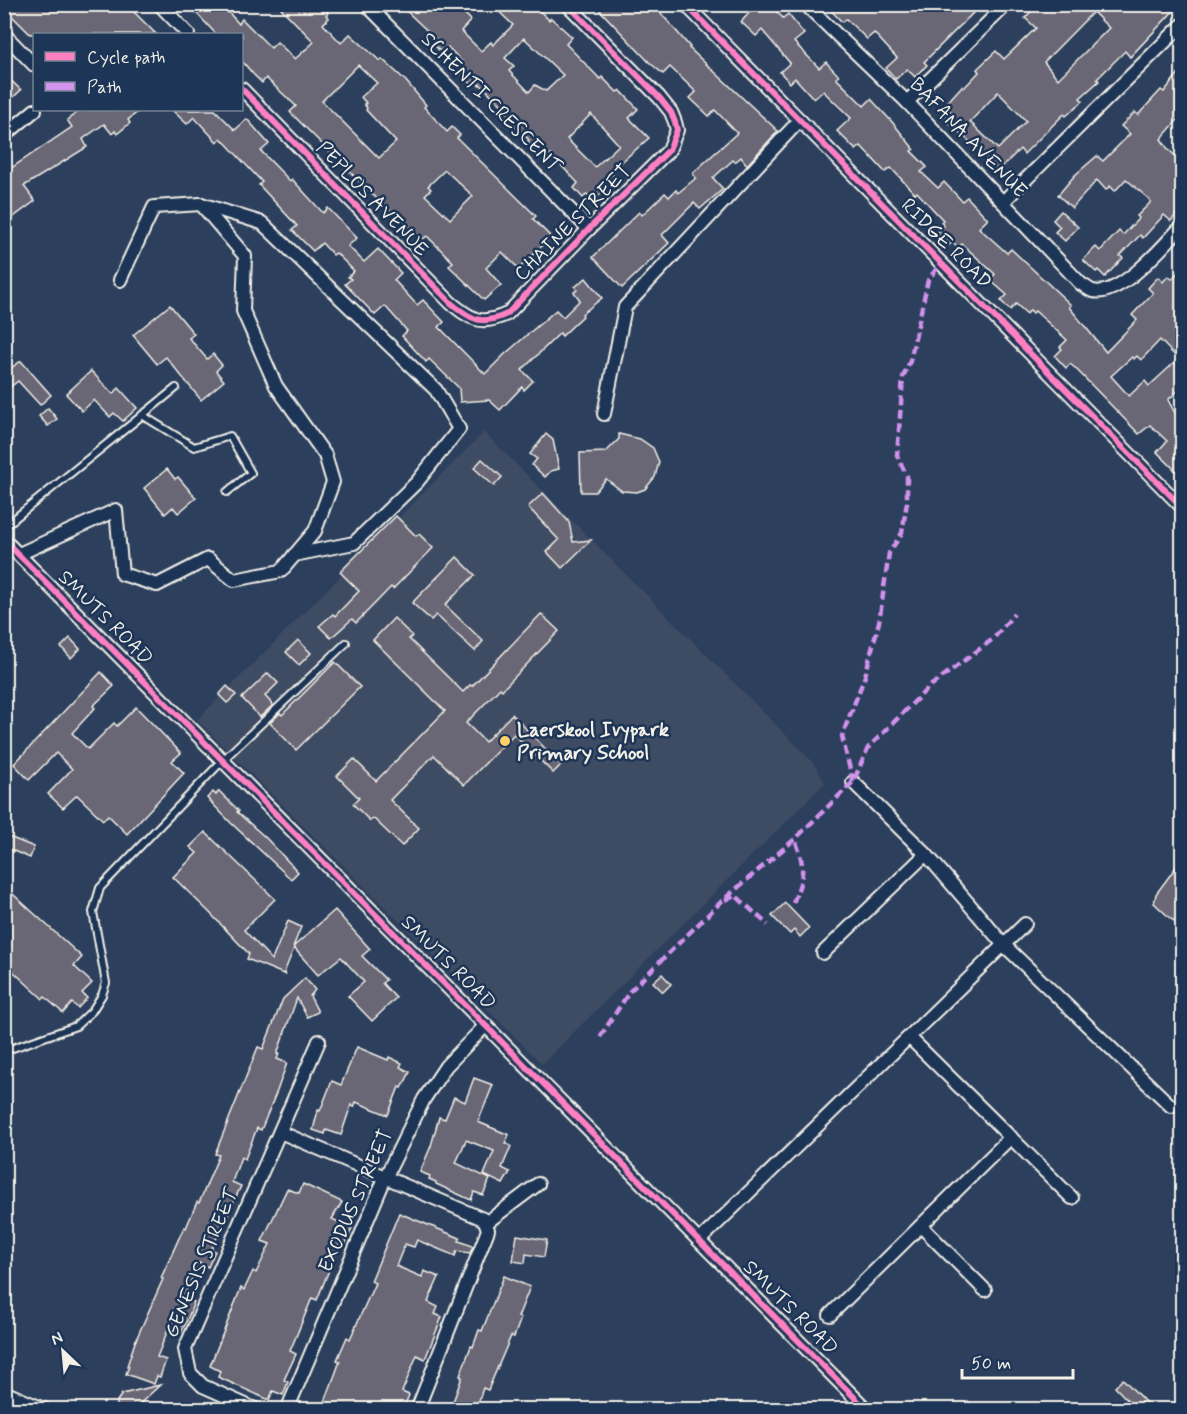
<svg xmlns="http://www.w3.org/2000/svg" width="1187" height="1414" viewBox="0 0 1187 1414" font-family="Mynerve,sans-serif">
<style>
.built{fill:#3e4b64}
.building{fill:#696674;stroke:#f4f1e8;stroke-width:1.5;fill-rule:evenodd}
.lines{fill:none;stroke-linecap:round;stroke-linejoin:round}
.service-casing{stroke:#f4f1e8;stroke-width:10}
.minor-casing{stroke:#f4f1e8;stroke-width:16}
.service{stroke:#1d3557;stroke-width:6}
.minor{stroke:#1d3557;stroke-width:12}
.quiet{stroke:#d193ec;stroke-width:4.5;stroke-dasharray:9 4.5;stroke-linecap:butt}
.cycleway-casing{stroke:#1d3557;stroke-width:10}
.cycleway{stroke:#ff80c0;stroke-width:6}
.poi-dot{fill:#ffd166;stroke:#1d3557;stroke-width:2}
.labels{text-anchor:middle;dominant-baseline:central;stroke-width:5;stroke-linejoin:round;paint-order:stroke}
.street-label{font-size:20px;fill:#f4f1e8;stroke:#1d3557}
.poi-label{font-size:20px;font-weight:bold;fill:#f4f1e8;stroke:#1d3557;text-anchor:start}
</style>
<rect width="100%" height="100%" fill="#2c3f5d"/>
<filter id="ink" filterUnits="userSpaceOnUse"><feTurbulence type="fractalNoise" baseFrequency=".0167" numOctaves="2"/><feDisplacementMap in="SourceGraphic" scale="12" xChannelSelector="R" yChannelSelector="G"/><feConvolveMatrix kernelMatrix="1 2 1 2 8 2 1 2 1" color-interpolation-filters="sRGB"/></filter>
<g filter="url(#ink)">
<path class="built" d="M484,432L813,762L825,783L542,1064L197,720Z"/>
<g class="building">
<path d="M4,4H126L156,34H30L4,8Z"/>
<path d="M188,4H221L239,24L242,19L271,48L277,42L295,59L314,42L277,4H320L328,13L326,15L329,18L323,24L341,43L350,34L380,61L382,59L405,80L426,105L424,107L447,132L452,127L460,135L457,138L536,216L533,219L551,237L519,269L502,252L486,268L501,285L484,300L449,266L453,262L427,236L423,239L376,198L290,112L296,106L266,78L262,83L253,74L242,61V34H216ZM358,65L377,83L361,97L366,103L364,104L367,108L366,110L396,142L379,158L322,101ZM445,170L473,196L450,219L425,195L431,189L428,186Z"/>
<path d="M399,4H440L450,13L457,6L471,20L461,31L481,51L491,42L493,45L513,25L491,4H533L549,20L551,18L572,37L566,44L600,79L602,77L617,92L620,90L638,109L629,118L649,138L610,172L617,179L593,201L587,194L583,198L574,188L578,183L551,155L549,156L540,148L537,151L527,142L529,140L510,121L513,118L507,113L508,111L480,84L479,85L474,81L471,84L458,70L464,64L448,47L442,53L433,44L437,40ZM524,38L563,75L546,91L535,85L529,92L509,71L514,66L505,58ZM591,114L619,145L595,167L567,139Z"/>
<path d="M594,4H653L690,47L689,48L778,131L747,165L741,157L735,162L733,160L713,178L723,189L700,209L694,203L662,235L669,243L622,288L593,257L639,212L642,215L665,193L669,197L676,190L678,193L696,178L693,174L694,172L737,133L715,110L709,116L690,98L696,92L670,67L663,74L649,62Z"/>
<path d="M757,4H769L783,18L788,14L804,34L794,42L819,68L826,62L839,76L836,78L864,106L871,99L893,123L914,149L911,151L927,167L921,172L938,188L944,182L962,201L967,197L988,219L979,228L1007,253L1011,249L1071,305L1069,307L1106,352L1137,320L1132,315L1153,293L1148,288L1158,277L1163,282L1168,276L1172,279L1182,268V363L1160,340L1141,360L1137,356L1134,359L1132,357L1111,376L1129,396L1145,381L1149,386L1175,362L1182,371V387L1168,400L1182,426V477L1157,452L1167,441L1150,425L1139,434L1075,368L1070,364L1066,368L1055,356L1062,349L1060,347L1067,340L1035,311L1033,313L1030,310L1027,314L1016,304L1010,310L1001,301L1007,295L990,280L995,274L962,244L958,248L953,242L949,245L937,233L944,226L941,222L943,220L917,192L915,194L891,168L885,172L861,146L856,150L837,131L851,118L823,91L814,99L795,78L790,83L780,72L790,63L762,30L756,36L741,22Z"/>
<path d="M825,4H982L924,62L927,65L915,77L907,69L896,79L886,68L897,58L874,33L867,39L846,19L842,22Z"/>
<path d="M1048,4H1180L1130,57L1125,51L1097,79L1099,81L1080,98L1083,101L1066,116L1064,114L1024,154L1020,149L998,171L969,141L944,119L951,112L944,106L962,86L964,88L979,72L977,69L996,51L1004,59L1036,28L1025,18L1036,6L1041,11ZM1093,12L1109,28L1058,79L1044,62ZM998,92L1026,121L998,149L970,122Z"/>
<path d="M1182,69V115L1161,139L1168,149L1182,162V208L1171,221L1164,215L1143,238L1140,235L1120,256L1123,258L1105,277L1098,270L1096,272L1083,260L1096,247L1100,251L1119,231L1123,235L1139,218L1137,216L1150,203V200L1126,179L1115,191L1110,186L1106,190L1097,180L1072,208L1058,195L1075,175L1097,156L1103,161L1130,134L1121,126L1135,112L1138,115L1161,90L1164,92Z"/>
<path d="M4,74L21,90L4,106Z"/>
<path d="M81,110H140L128,120L130,123L117,134L115,131L112,134L104,124L83,139L87,147L24,186L35,201L4,224V173L72,127L67,120Z"/>
<path d="M172,110H215L235,130L247,119L269,144L261,151L290,181L292,179L323,213L328,208L357,238L348,246L364,262L378,249L401,273L394,280L417,305L423,300L444,322L439,327L485,374L505,354L556,310L563,317L580,300L574,292L577,290L575,287L586,278L602,298L582,314L583,316L562,336L560,333L522,370L533,381L524,390L522,387L500,410L489,400L460,402L459,388L429,359L426,362L402,336L407,331L385,306L375,315L345,284L351,279L348,277L354,271L336,253L333,255L322,243L313,251L292,230L297,226L259,185L262,182L221,138L217,142L194,117L187,124Z"/>
<path d="M1061,211L1078,227L1065,241L1055,232L1060,227L1053,220Z"/>
<path d="M170,305L194,334L189,338L207,359L213,354L222,365L216,371L224,381L201,400L166,357L157,364L133,335Z"/>
<path d="M21,361L51,395L40,405L18,381L4,392V373Z"/>
<path d="M91,371L113,394L119,388L137,408L123,421L114,413L110,417L94,400L82,411L66,394Z"/>
<path d="M48,408L57,419L48,426L39,416Z"/>
<path d="M546,434L553,440L559,469L551,471L545,477L532,465L537,459L530,454Z"/>
<path d="M619,434L640,439L653,448L659,462L655,477L645,489L637,492L622,491L606,479L595,492H581L580,453L606,452L619,439Z"/>
<path d="M482,459L502,477L494,486L474,468Z"/>
<path d="M167,469L175,479L178,477L196,498L178,513L173,507L165,514L144,488Z"/>
<path d="M543,493L569,522L573,542L591,540L562,568L547,552L559,540L528,507Z"/>
<path d="M396,516L416,536L419,534L433,548L393,589L391,587L356,623L352,619L331,638L319,626L333,614L335,616L359,591L340,572Z"/>
<path d="M457,557L475,575L445,605L483,641L475,651L436,615L431,620L412,603Z"/>
<path d="M541,614L559,631L502,690L500,688L466,723L485,742L512,714L561,765L553,773L514,734L464,785L434,755L390,800L419,828L402,846L373,818L370,821L353,804L359,798L337,776L354,759L376,781L445,711L373,640L394,618L412,636L409,639L463,692L470,685L472,686Z"/>
<path d="M70,638L80,649L71,658L61,647Z"/>
<path d="M298,640L311,653L299,665L286,652Z"/>
<path d="M335,662L360,687L296,750L270,723L280,713L282,715Z"/>
<path d="M101,672L114,686L93,706L95,708L72,733L88,749L114,723L117,726L136,707L181,753L172,761L184,773L127,834L108,815L103,820L77,795L63,808L48,794L72,769L56,753L29,780L14,764Z"/>
<path d="M268,673L278,683L265,696L273,705L260,717L242,698Z"/>
<path d="M227,686L236,695L227,703L219,695Z"/>
<path d="M219,791L239,811L237,812L266,838L298,872L291,879L231,823L207,798L213,792L216,795Z"/>
<path d="M205,832L275,899L244,930L272,960L288,921L301,927L293,947L335,910L370,949L362,956L386,980L382,983L396,998L372,1021L348,996L364,982L341,957L318,975L294,948L284,973L286,975L247,959L249,954L209,912L173,877L197,853L190,847Z"/>
<path d="M4,835L34,847L30,858L4,847Z"/>
<path d="M1182,859V926L1171,919L1154,903L1156,894Z"/>
<path d="M4,886L82,957L74,966L92,983L82,993L87,998L78,1008L72,1003L63,1013L45,997L43,999L4,963Z"/>
<path d="M785,903L809,928L800,937L794,930L790,934L772,916Z"/>
<path d="M662,974L671,984L663,992L653,982Z"/>
<path d="M305,978L315,990L310,996L318,1012L307,1017L297,998L277,1054H279L277,1059L287,1063L277,1091L261,1130L257,1128L245,1159L241,1157L232,1182L241,1186L211,1250L215,1251L208,1267L199,1263L183,1298L194,1302L188,1318L181,1333L169,1327L157,1357L166,1360L160,1377L157,1376L154,1384L126,1374L129,1366H127L135,1342L163,1279L161,1278L184,1227L186,1228L197,1202L199,1203L219,1155L215,1154L258,1047L263,1049L283,999Z"/>
<path d="M357,1047L388,1060L389,1057L402,1063L400,1067L410,1072L402,1088L399,1087L388,1115L356,1102L354,1107L351,1105L341,1135L326,1130L325,1134L313,1130L318,1110L320,1111L332,1081L341,1085Z"/>
<path d="M474,1078L493,1085L478,1122L509,1135L505,1143L511,1146L502,1168L510,1172L503,1184L484,1175L494,1151L466,1140L456,1163L490,1179L483,1195L474,1192L471,1200L436,1184V1182L429,1179L430,1176L420,1172L431,1146L439,1117L445,1119L454,1097L465,1102Z"/>
<path d="M303,1184L342,1202L332,1219L352,1228L344,1247L339,1245L317,1300L312,1298L290,1351L296,1354L284,1380L288,1382L283,1395L273,1391L269,1400L218,1377L220,1371L210,1366L241,1288L244,1290L253,1271L256,1273L270,1244L262,1241L287,1189L299,1193Z"/>
<path d="M399,1213L460,1238L459,1241L473,1246L470,1253L457,1251L455,1256L417,1240L414,1247L405,1244L396,1266L422,1277L424,1271L439,1277L428,1302L438,1307L435,1314L442,1317L425,1359L417,1355L402,1392L409,1395L404,1407L400,1406L399,1410H322L340,1361L337,1360L347,1337L350,1339L375,1283L371,1281Z"/>
<path d="M517,1235L547,1240L544,1257L526,1254L525,1263L513,1261Z"/>
<path d="M504,1276L530,1287L518,1317L521,1318L514,1337L511,1336L488,1390L483,1388L476,1410H450L462,1377L460,1376L471,1346L473,1347L479,1330L482,1331Z"/>
<path d="M1123,1379L1153,1410H1137L1115,1387Z"/>
<path d="M160,1385L133,1410H117V1401L122,1394Z"/>
</g>
<g class="lines">
<defs>
<g id="service">
<path d="M142,415L194,447L230,436L251,473L227,492"/>
<path d="M4,527L176,388"/>
<path d="M4,1051L76,1026L92,1011L102,995L106,983L93,912L100,888L223,760L346,643"/>
</g>
<g id="minor">
<path d="M159,4L188,34"/>
<path d="M366,4L589,229"/>
<path d="M685,4L1182,507"/>
<path d="M805,4L907,102L1081,284C1085,286 1089,290 1093,291C1120,298 1165,244 1182,226"/>
<path d="M4,34L34,65"/>
<path d="M242,89L451,303C472,320 481,326 507,314L589,229L669,150L677,130L675,122L671,112L659,97L567,4"/>
<path d="M907,102L1007,4"/>
<path d="M4,136L35,110"/>
<path d="M1003,202L1182,25"/>
<path d="M120,280L154,207L201,204L262,223L436,390L459,429L417,482L354,543L294,555"/>
<path d="M604,414L625,307L800,120"/>
<path d="M4,540L867,1410"/>
<path d="M19,554L116,510L122,574L157,585L208,559L234,580L281,571L315,531L333,482L325,455L276,386L243,311L245,256L201,204"/>
<path d="M853,782L926,854L1004,945L1171,1106"/>
<path d="M823,953L926,854"/>
<path d="M909,1037L1072,1198"/>
<path d="M280,1132L483,1219L486,1223"/>
<path d="M486,1223L538,1184"/>
<path d="M921,1226L985,1290"/>
<path d="M700,1240L1025,924"/>
<path d="M830,1315L1011,1137"/>
<path d="M4,1392L46,1410"/>
<path d="M257,1410L203,1386L190,1373L185,1349L319,1041"/>
<path d="M287,1410L385,1178L424,1099L446,1066L486,1025"/>
<path d="M417,1410L488,1230L486,1223"/>
</g>
</defs>
<use href="#service" class="service-casing"/>
<use href="#minor" class="minor-casing"/>
<use href="#service" class="service"/>
<use href="#minor" class="minor"/>
<g class="quiet">
<path d="M853,782L842,736L865,676L879,622L889,553L902,533L907,502V476L897,456L903,377L910,361L928,280L941,263"/>
<path d="M725,900L736,896L768,925"/>
<path d="M793,903C805,873 805,868 795,839"/>
<path d="M600,1037L630,991L722,901L795,839L853,782L868,748L929,687L993,639L1014,614"/>
</g>
<defs>
<g id="cycleway">
<path d="M685,4L1182,507"/>
<path d="M242,89L451,303C472,320 481,326 507,314L589,229L669,150L677,130L675,122L671,112L659,97L567,4"/>
<path d="M4,540L867,1410"/>
</g>
</defs>
<use href="#cycleway" class="cycleway-casing"/>
<use href="#cycleway" class="cycleway"/>
</g>
</g>
<circle class="poi-dot" cx="505" cy="741" r="6"/>
<g class="labels">
<g class="street-label">
<text transform="translate(491 103) rotate(45)">SCHENTI CRESCENT</text>
<text transform="translate(968 138) rotate(46)">BAFANA AVENUE</text>
<text transform="translate(372 199) rotate(46)">PEPLOS AVENUE</text>
<text transform="translate(573 223) rotate(-45)">CHAINE STREET</text>
<text transform="translate(946 244) rotate(45)">RIDGE ROAD</text>
<text transform="translate(105 618) rotate(45)">SMUTS ROAD</text>
<text transform="translate(448 963) rotate(45)">SMUTS ROAD</text>
<text transform="translate(356 1201) rotate(-66)">EXODUS STREET</text>
<text transform="translate(202 1263) rotate(-67)">GENESIS STREET</text>
<text transform="translate(790 1308) rotate(45)">SMUTS ROAD</text>
</g>
<g class="poi-label">
<text x="517" y="730">Laerskool Ivypark<tspan x="517" dy="23">Primary School</tspan></text>
</g>
</g>
<rect width="1187" height="1414" fill="none" stroke="#1d3557" stroke-width="24"/>
<rect x="12" y="12" width="1163" height="1390" fill="none" stroke="#f4f1e8" stroke-width="2" filter="url(#ink)"/>
<rect x="33" y="33" width="210" height="78" fill="#1d3557" stroke="#738091" stroke-width="1.5"/>
<rect x="45" y="52" width="30" height="9" fill="#ff80c0" stroke="#738091" stroke-width="1.5"/>
<text x="87" y="63" font-size="18" fill="#f4f1e8">Cycle path</text>
<rect x="45" y="82" width="30" height="9" fill="#d193ec" stroke="#738091" stroke-width="1.5"/>
<text x="87" y="93" font-size="18" fill="#f4f1e8">Path</text>
<g transform="translate(63 1351) rotate(334)" stroke="#1d3557" stroke-width="4.5" paint-order="stroke">
<path d="M0-4.5L10 22L0 15L-10 22Z" fill="#f4f1e8"/>
<text y="-9" font-size="16" font-weight="bold" text-anchor="middle" fill="#f4f1e8">N</text>
</g>
<path d="M962 1369v9h111v-9" fill="none" stroke="#f4f1e8" stroke-width="3"/>
<text x="971" y="1369" font-size="18" fill="#f4f1e8" stroke="#1d3557" stroke-width="4.5" paint-order="stroke">50 m</text>
</svg>
